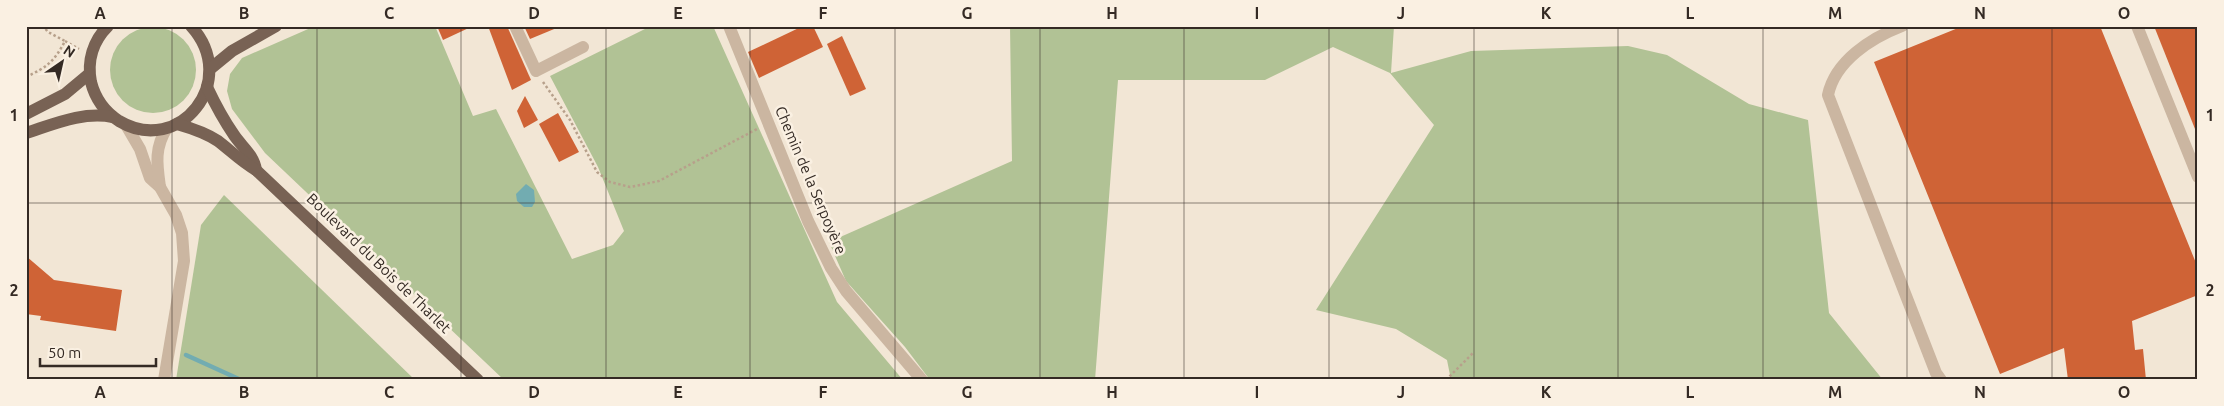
<svg xmlns="http://www.w3.org/2000/svg" width="2224" height="406" viewBox="0 0 2224 406" font-family="Ubuntu,sans-serif">
<style>
.green{fill:#b1c295}
.water{fill:#72acb1}
.lines{fill:none;stroke-linecap:round;stroke-linejoin:round}
.stream{stroke:#72acb1;stroke-width:4.5}
.building{fill:#cf6336}
.path{stroke:#b7a08b;stroke-width:2.5;stroke-dasharray:2.5 2.5;stroke-linecap:butt}
.minor{stroke:#cbb6a1;stroke-width:12}
.major{stroke:#786254;stroke-width:12}
.grid{fill:none;stroke:#342a24;stroke-width:1;stroke-opacity:0.55}
.labels{text-anchor:middle;dominant-baseline:central;stroke-width:5;stroke-linejoin:round;paint-order:stroke}
.street-label{font-size:15px;fill:#342a24;stroke:#faf0e2}
.neatline{fill:none;stroke:#342a24;stroke-width:2}
.grid-label{font-size:16px;text-anchor:middle;font-weight:bold;fill:#342a24}
</style>
<rect width="100%" height="100%" fill="#f2e6d5"/>
<g class="green">
<path d="M315,26H435L473,116L496,109L572,259L613,245L624,231L598,167L550,76L651,26H713L837,302L903,380H504L265,153L232,109L227,91L230,74L242,58Z"/>
<path d="M1010,26H1394L1391,73L1471,51L1628,46L1667,55L1749,104L1808,120L1829,313L1883,380H1451L1447,360L1396,329L1316,310L1434,125L1390,73L1333,47L1265,80H1118L1095,380H930L905,347L846,281L829,242L1012,161Z"/>
<circle cx="153" cy="70" r="43"/>
<path d="M224,195L415,380H176L201,225Z"/>
</g>
<path class="water" d="M526,184L534,190L535,202L532,207H524L517,201L516,194Z"/>
<g class="lines">
<path class="stream" d="M186,355L241,380"/>
</g>
<g class="building">
<path d="M437,26H473L443,40Z"/>
<path d="M488,26H507L531,80L512,90Z"/>
<path d="M524,26H559V27L530,39Z"/>
<path d="M803,26H813L823,47L759,78L748,52Z"/>
<path d="M1963,26H2100L2198,268V295L2132,321L2135,350L2143,349L2146,380H2068L2064,348L2000,374L1874,62Z"/>
<path d="M2154,26H2198V134H2197Z"/>
<path d="M842,36L866,89L850,96L827,44Z"/>
<path d="M525,96L538,120L524,128L517,111Z"/>
<path d="M558,113L579,152L559,162L539,124Z"/>
<path d="M26,256L54,280L122,290L116,331L40,320L41,316L26,314Z"/>
</g>
<g class="lines">
<g class="path">
<path d="M65,41L79,49"/>
<path d="M26,77C47,67 54,62 65,41L48,32L43,26"/>
<path d="M543,82L570,120L597,172L610,182L630,187L659,181L757,129"/>
<path d="M1446,380L1474,352"/>
</g>
<g class="minor">
<path d="M515,26L536,71L583,47"/>
<path d="M729,26L808,221L831,268L846,291L922,380"/>
<path d="M1902,26C1871,38 1835,61 1828,95L1936,373L1941,380"/>
<path d="M2137,26L2198,177"/>
<path d="M126,125L140,149L150,178L160,187L176,215L182,233L184,261L164,380"/>
<path d="M160,187C157,165 154,148 167,128"/>
</g>
<g class="major">
<path d="M108,26C93,41 87,61 91,82C95,98 105,112 119,121C179,157 241,81 191,26"/>
<path d="M210,69L232,51L276,26"/>
<path d="M207,87C215,104 223,119 234,135C242,147 254,155 256,170"/>
<path d="M26,114L65,94L89,74"/>
<path d="M177,124C191,128 206,133 218,141C231,151 242,162 256,170L478,380"/>
<path d="M26,133C54,124 83,111 113,117"/>
</g>
</g>
<path class="grid" d="M172,26V380M317,26V380M461,26V380M606,26V380M750,26V380M895,26V380M1040,26V380M1184,26V380M1329,26V380M1474,26V380M1618,26V380M1763,26V380M1907,26V380M2052,26V380M26,203H2198"/>
<g class="labels">
<g class="street-label">
<text transform="translate(811 180) rotate(67)">Chemin de la Serpoyère</text>
<text transform="translate(379 263) rotate(44)">Boulevard du Bois de Tharlet</text>
</g>
</g>
<rect width="2224" height="406" fill="none" stroke="#faf0e2" stroke-width="55"/>
<g transform="translate(62 62) rotate(34)" stroke="#faf0e2" stroke-width="4" paint-order="stroke">
<path d="M0-4L9 19L0 12L-9 19Z" fill="#342a24"/>
<text y="-8" font-size="14" font-weight="bold" text-anchor="middle" fill="#342a24">N</text>
</g>
<path d="M40 358v8h116v-8" fill="none" stroke="#342a24" stroke-width="2.5"/>
<text x="48" y="358" font-size="15" fill="#342a24" stroke="#faf0e2" stroke-width="4" paint-order="stroke">50 m</text>
<rect x="28" y="28" width="2168" height="350" class="neatline"/>
<g class="grid-label">
<text x="100" y="19">A</text>
<text x="244" y="19">B</text>
<text x="389" y="19">C</text>
<text x="534" y="19">D</text>
<text x="678" y="19">E</text>
<text x="823" y="19">F</text>
<text x="967" y="19">G</text>
<text x="1112" y="19">H</text>
<text x="1257" y="19">I</text>
<text x="1401" y="19">J</text>
<text x="1546" y="19">K</text>
<text x="1690" y="19">L</text>
<text x="1835" y="19">M</text>
<text x="1980" y="19">N</text>
<text x="2124" y="19">O</text>
<text x="14" y="121">1</text>
<text x="2210" y="121">1</text>
<text x="14" y="296">2</text>
<text x="2210" y="296">2</text>
<text x="100" y="398">A</text>
<text x="244" y="398">B</text>
<text x="389" y="398">C</text>
<text x="534" y="398">D</text>
<text x="678" y="398">E</text>
<text x="823" y="398">F</text>
<text x="967" y="398">G</text>
<text x="1112" y="398">H</text>
<text x="1257" y="398">I</text>
<text x="1401" y="398">J</text>
<text x="1546" y="398">K</text>
<text x="1690" y="398">L</text>
<text x="1835" y="398">M</text>
<text x="1980" y="398">N</text>
<text x="2124" y="398">O</text>
</g>
</svg>
